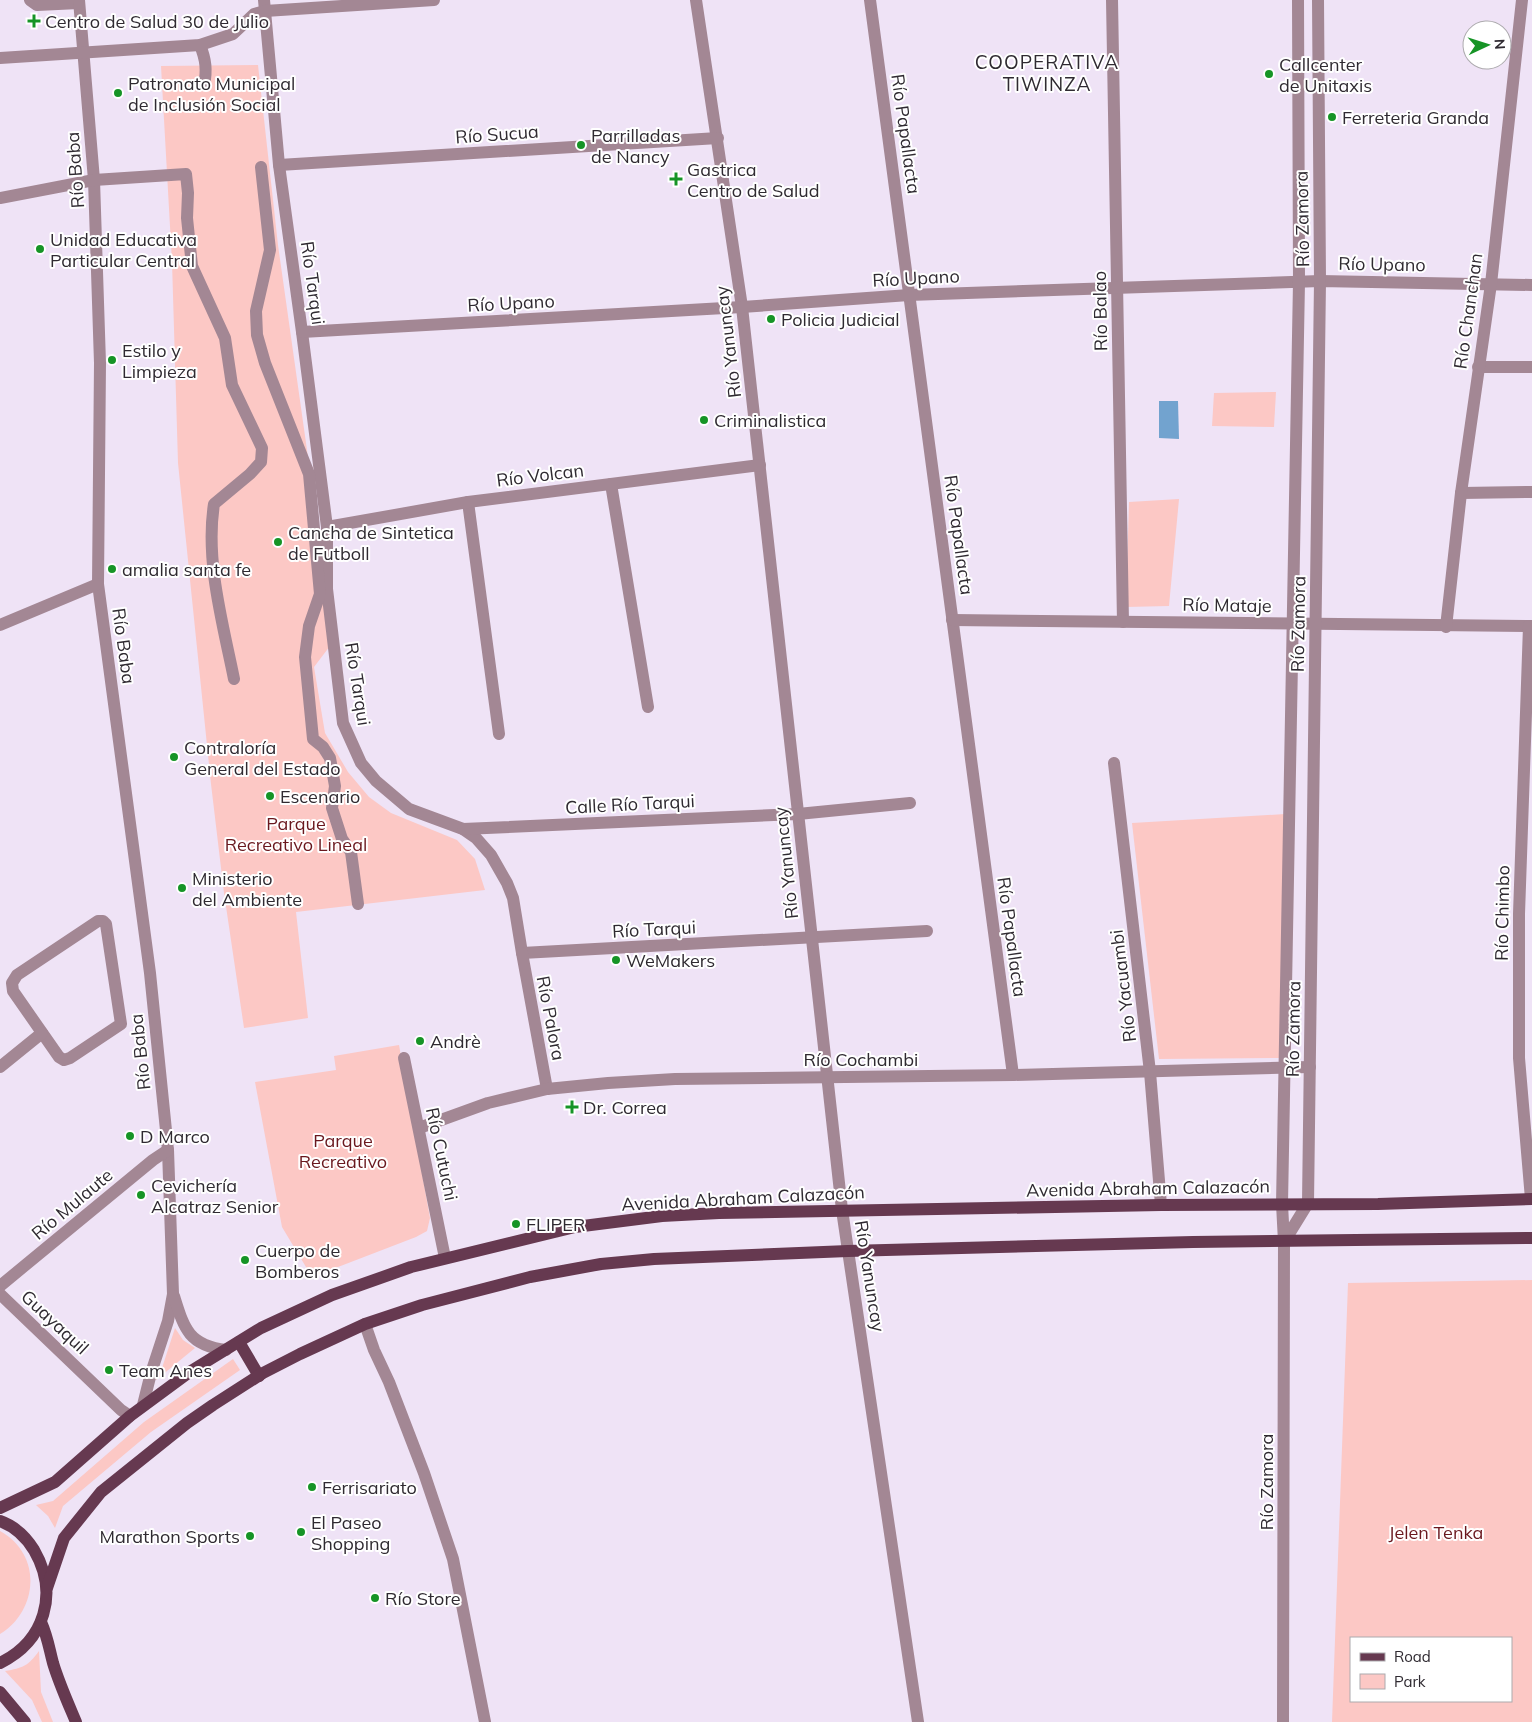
<svg xmlns="http://www.w3.org/2000/svg" width="1532" height="1722" viewBox="0 0 1532 1722" font-family="Mulish,sans-serif">
<style>
.green{fill:#fcc8c5;fill-rule:evenodd}
.water{fill:#72a3cf}
.lines{fill:none;stroke-linecap:round;stroke-linejoin:round}
.minor{stroke:#a38794;stroke-width:12}
.major{stroke:#663950;stroke-width:12}
.poi-dot{fill:#169426;stroke:#fff;stroke-width:2}
.labels{text-anchor:middle;dominant-baseline:central;stroke-width:4;stroke-linejoin:round;paint-order:stroke}
.poi-label{font-size:18px;fill:#2f2a31;stroke:#fff;text-anchor:start}
.street-label{font-size:18px;fill:#2f2a31;stroke:#fff}
.park-label{font-size:18px;fill:#6a181e;stroke:#fff}
.neighbourhood-label{font-size:19px;letter-spacing:1px;fill:#2f2a31;stroke:#fff}
</style>
<rect width="100%" height="100%" fill="#efe3f6"/>
<g class="green">
<path d="M258,65L278,245L307,450L330,646L314,667L325,733L348,772L369,797L391,813L457,840L475,859L485,890L296,912L308,1018L244,1028L224,893L211,784L178,463L172,262L161,66Z"/>
<path d="M1276,392L1274,427L1212,426L1214,393Z"/>
<path d="M1179,499L1169,606L1126,607L1129,502Z"/>
<path d="M1285,814L1280,1058L1159,1059L1132,823Z"/>
<path d="M399,1045L430,1218L427,1231L416,1237L312,1277L282,1227L255,1082L336,1070L334,1056Z"/>
<path d="M1532,1280V1722H1332L1348,1283ZM1351,1638H1511V1701H1351Z"/>
<path d="M175,1328L183,1340L195,1348L156,1380L154,1378L162,1368Z"/>
<path d="M233,1359L240,1370L151,1432L63,1506L55,1528L48,1516L36,1505L53,1501L144,1422Z"/>
<path d="M0,1531C42,1554 39,1610 0,1634Z"/>
<path d="M39,1651L41,1692L53,1722H42L32,1700L5,1671C23,1668 28,1666 39,1651Z"/>
</g>
<path class="water" d="M1159,401H1178L1179,439L1159,438Z"/>
<g class="lines">
<g class="minor">
<path d="M30,0L37,5L79,3"/>
<path d="M79,0L94,180L100,363L98,584L150,973L168,1150L173,1294L168,1321L151,1373L143,1405"/>
<path d="M264,0L279,165L302,332L327,527V589L343,723L361,763L376,781L409,809L463,829L476,838L491,855L507,883L513,898L522,953L927,931"/>
<path d="M696,0L742,307L842,1210L918,1722"/>
<path d="M870,0L1013,1075"/>
<path d="M1112,0L1123,622"/>
<path d="M200,45C206,60 207,70 204,85"/>
<path d="M0,58L200,45L233,34L254,14L265,11L434,0"/>
<path d="M279,165L718,138"/>
<path d="M261,167L270,250L256,311L257,335L265,363L309,474L320,594L309,626L305,657L313,739L323,747L330,758L335,786L332,808L342,839L351,852L358,904"/>
<path d="M0,198L94,180L186,174L188,193L187,218L192,266L225,338L232,385L262,448L261,462L250,474L214,504C205,561 223,624 234,679"/>
<path d="M302,332L742,307L909,295L1320,281L1532,285"/>
<path d="M1478,367H1532"/>
<path d="M611,484L648,707"/>
<path d="M1461,493L1532,492"/>
<path d="M468,502L499,734"/>
<path d="M327,527L468,502L760,465"/>
<path d="M952,620L1532,626"/>
<path d="M0,625L98,584"/>
<path d="M1529,626L1519,914V1058L1531,1199"/>
<path d="M1446,627L1461,493L1491,284L1522,0"/>
<path d="M1114,763L1150,1072L1161,1205"/>
<path d="M463,829L798,814L910,803"/>
<path d="M98,921H103L106,924L121,1024L70,1058L64,1060L59,1057L13,991L12,983L17,975Z"/>
<path d="M522,953L547,1089"/>
<path d="M404,1058L445,1258"/>
<path d="M0,1067L42,1033"/>
<path d="M419,1128L488,1103L547,1089L608,1083L675,1079L1013,1075L1310,1067"/>
<path d="M1284,1242L1308,1203L1320,281L1318,0"/>
<path d="M0,1286L153,1160L168,1150"/>
<path d="M0,1294L121,1410L130,1416"/>
<path d="M174,1296C184,1328 188,1345 226,1350"/>
<path d="M365,1324L374,1350L389,1382L424,1473L453,1559L485,1722"/>
<path d="M1283,1722L1284,1242L1282,1204L1299,282L1298,0"/>
</g>
<g class="major">
<path d="M239,1342L259,1376"/>
<path d="M0,1508L55,1482L130,1416L191,1371L261,1328L332,1295L411,1267L575,1227L662,1216L719,1213L1161,1205L1378,1204L1532,1199"/>
<path d="M0,1521C14,1526 26,1537 34,1550C59,1593 45,1641 0,1663"/>
<path d="M47,1588L64,1538L101,1492L187,1423L213,1405L263,1373L300,1354L365,1324L422,1305L530,1277L601,1264L654,1259L848,1251L1193,1242L1532,1238"/>
<path d="M41,1622C48,1638 49,1648 53,1663C59,1683 68,1703 76,1722"/>
<path d="M0,1692L25,1722"/>
</g>
</g>
<g class="poi-dot">
<path d="M31.5 13.5h5v5h5v5h-5v5h-5v-5h-5v-5h5z"/>
<circle cx="1269" cy="74" r="5"/>
<circle cx="118" cy="93" r="5"/>
<circle cx="1332" cy="117" r="5"/>
<circle cx="581" cy="145" r="5"/>
<path d="M673.5 171.5h5v5h5v5h-5v5h-5v-5h-5v-5h5z"/>
<circle cx="40" cy="249" r="5"/>
<circle cx="771" cy="319" r="5"/>
<circle cx="112" cy="360" r="5"/>
<circle cx="704" cy="420" r="5"/>
<circle cx="278" cy="542" r="5"/>
<circle cx="112" cy="569" r="5"/>
<circle cx="174" cy="757" r="5"/>
<circle cx="270" cy="796" r="5"/>
<circle cx="182" cy="888" r="5"/>
<circle cx="616" cy="960" r="5"/>
<circle cx="420" cy="1041" r="5"/>
<path d="M569.5 1099.5h5v5h5v5h-5v5h-5v-5h-5v-5h5z"/>
<circle cx="130" cy="1136" r="5"/>
<circle cx="141" cy="1195" r="5"/>
<circle cx="516" cy="1224" r="5"/>
<circle cx="245" cy="1260" r="5"/>
<circle cx="109" cy="1370" r="5"/>
<circle cx="312" cy="1487" r="5"/>
<circle cx="301" cy="1532" r="5"/>
<circle cx="250" cy="1536" r="5"/>
<circle cx="375" cy="1598" r="5"/>
</g>
<g class="labels">
<g class="poi-label">
<text x="45" y="21">Centro de Salud 30 de Julio</text>
<text x="1279" y="64">Callcenter<tspan x="1279" dy="21">de Unitaxis</tspan></text>
<text x="128" y="83">Patronato Municipal<tspan x="128" dy="21">de Inclusión Social</tspan></text>
<text x="1342" y="117">Ferreteria Granda</text>
<text x="591" y="135">Parrilladas<tspan x="591" dy="21">de Nancy</tspan></text>
<text x="687" y="169">Gastrica<tspan x="687" dy="21">Centro de Salud</tspan></text>
<text x="50" y="239">Unidad Educativa<tspan x="50" dy="21">Particular Central</tspan></text>
<text x="781" y="319">Policia Judicial</text>
<text x="122" y="350">Estilo y<tspan x="122" dy="21">Limpieza</tspan></text>
<text x="714" y="420">Criminalistica</text>
<text x="288" y="532">Cancha de Sintetica<tspan x="288" dy="21">de Futboll</tspan></text>
<text x="122" y="569">amalia santa fe</text>
<text x="184" y="747">Contraloría<tspan x="184" dy="21">General del Estado</tspan></text>
<text x="280" y="796">Escenario</text>
<text x="192" y="878">Ministerio<tspan x="192" dy="21">del Ambiente</tspan></text>
<text x="626" y="960">WeMakers</text>
<text x="430" y="1041">Andrè</text>
<text x="583" y="1107">Dr. Correa</text>
<text x="140" y="1136">D Marco</text>
<text x="151" y="1185">Cevichería<tspan x="151" dy="21">Alcatraz Senior</tspan></text>
<text x="526" y="1224">FLIPER</text>
<text x="255" y="1250">Cuerpo de<tspan x="255" dy="21">Bomberos</tspan></text>
<text x="119" y="1370">Team Anes</text>
<text x="322" y="1487">Ferrisariato</text>
<text x="311" y="1522">El Paseo<tspan x="311" dy="21">Shopping</tspan></text>
<text x="240" y="1536" text-anchor="end">Marathon Sports</text>
<text x="385" y="1598">Río Store</text>
</g>
<g class="street-label">
<text transform="translate(497 134) rotate(-4)">Río Sucua</text>
<text transform="translate(906 134) rotate(82)">Río Papallacta</text>
<text transform="translate(75 170) rotate(-94)">Río Baba</text>
<text transform="translate(1302 219) rotate(-91)">Río Zamora</text>
<text transform="translate(1382 264) rotate(1)">Río Upano</text>
<text transform="translate(916 278) rotate(-3)">Río Upano</text>
<text transform="translate(313 283) rotate(82)">Río Tarqui</text>
<text transform="translate(511 303) rotate(-3)">Río Upano</text>
<text transform="translate(1100 311) rotate(-91)">Río Balao</text>
<text transform="translate(1468 311) rotate(-82)">Río Chanchan</text>
<text transform="translate(728 342) rotate(-97)">Río Yanuncay</text>
<text transform="translate(540 475) rotate(-7)">Río Volcan</text>
<text transform="translate(959 535) rotate(82)">Río Papallacta</text>
<text transform="translate(1227 605) rotate(1)">Río Mataje</text>
<text transform="translate(1298 624) rotate(-89)">Río Zamora</text>
<text transform="translate(124 646) rotate(82)">Río Baba</text>
<text transform="translate(358 684) rotate(81)">Río Tarqui</text>
<text transform="translate(630 804) rotate(-3)">Calle Río Tarqui</text>
<text transform="translate(786 863) rotate(-96)">Río Yanuncay</text>
<text transform="translate(1502 913) rotate(-89)">Río Chimbo</text>
<text transform="translate(654 929) rotate(-3)">Río Tarqui</text>
<text transform="translate(1012 937) rotate(82)">Río Papallacta</text>
<text transform="translate(1123 986) rotate(-97)">Río Yacuambi</text>
<text transform="translate(551 1018) rotate(79)">Río Palora</text>
<text transform="translate(1293 1029) rotate(-89)">Río Zamora</text>
<text transform="translate(140 1052) rotate(-96)">Río Baba</text>
<text x="861" y="1059">Río Cochambi</text>
<text transform="translate(442 1154) rotate(78)">Río Cutuchi</text>
<text transform="translate(1148 1188) rotate(-1)">Avenida Abraham Calazacón</text>
<text transform="translate(743 1198) rotate(-3)">Avenida Abraham Calazacón</text>
<text transform="translate(72 1204) rotate(-40)">Río Mulaute</text>
<text transform="translate(870 1276) rotate(81)">Río Yanuncay</text>
<text transform="translate(55 1322) rotate(43)">Guayaquil</text>
<text transform="translate(1266 1482) rotate(-90)">Río Zamora</text>
</g>
<g class="park-label">
<text x="296" y="823">Parque<tspan x="296" dy="21">Recreativo Lineal</tspan></text>
<text x="343" y="1140">Parque<tspan x="343" dy="21">Recreativo</tspan></text>
<text x="1436" y="1532">Jelen Tenka</text>
</g>
<g class="neighbourhood-label">
<text x="1047" y="62">COOPERATIVA<tspan x="1047" dy="22">TIWINZA</tspan></text>
</g>
</g>
<rect x="1350" y="1637" width="162" height="65" fill="#ffffff" stroke="#acaaad"/>
<rect x="1360" y="1653" width="25" height="8" fill="#663950" stroke="#acaaad"/>
<text x="1394" y="1662" font-size="15" fill="#2f2a31">Road</text>
<rect x="1360" y="1674" width="25" height="15" fill="#fcc8c5" stroke="#acaaad"/>
<text x="1394" y="1687" font-size="15" fill="#2f2a31">Park</text>
<g transform="translate(1487 45) rotate(86)"><circle r="24" fill="#ffffff" stroke="#acaaad"/>
<path d="M0-4L9 19L0 12L-9 19Z" fill="#169426"/>
<text y="-8" font-size="14" font-weight="bold" text-anchor="middle" fill="#2f2a31">N</text>
</g>
</svg>
